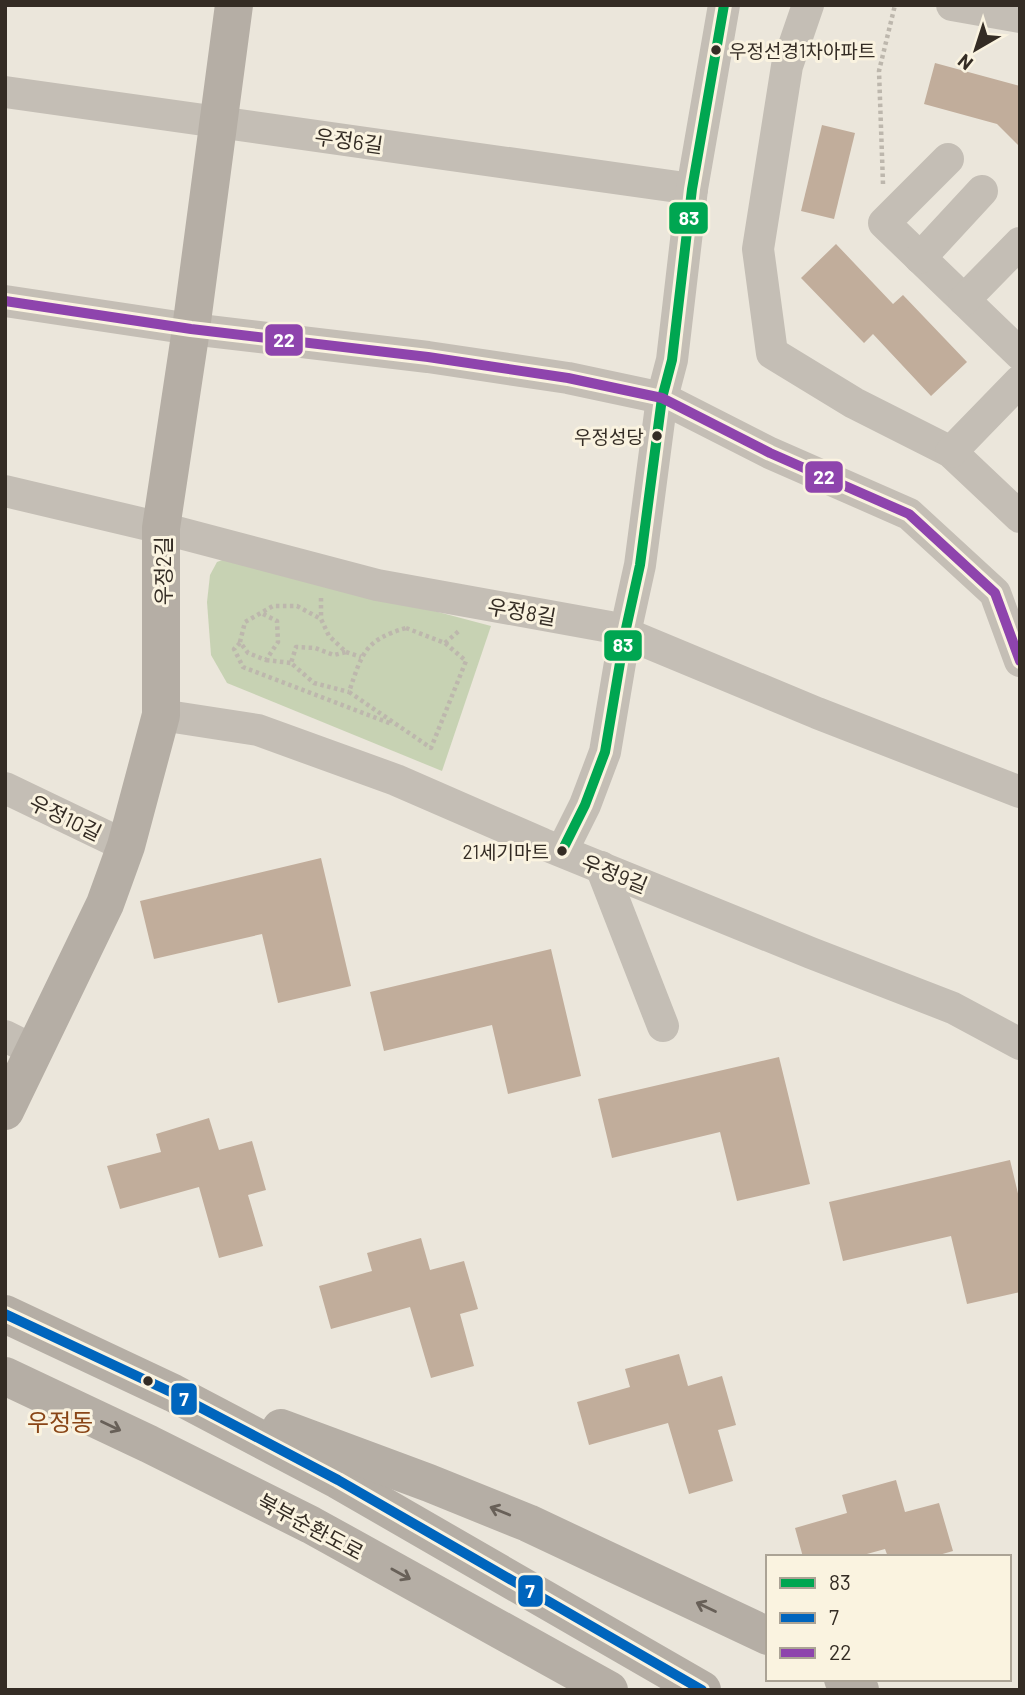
<svg xmlns="http://www.w3.org/2000/svg" width="1025" height="1695" viewBox="0 0 1025 1695" font-family="Barlow,'Noto Sans KR',sans-serif">
<style>
.green{fill:#c7d2b3}
.building{fill:#c1ad9b}
.lines{fill:none;stroke-linecap:round;stroke-linejoin:round}
.path{stroke:#bdb7ad;stroke-width:4.5;stroke-dasharray:3.5 3.5;stroke-linecap:butt}
.street{stroke:#c4beb5;stroke-width:32}
.secondary{stroke:#b5aea5;stroke-width:38}
.bus-1-casing{stroke:#faf3e0;stroke-width:16}
.bus-2-casing{stroke:#faf3e0;stroke-width:16}
.bus-3-casing{stroke:#faf3e0;stroke-width:16}
.bus-1{stroke:#00a651;stroke-width:10}
.bus-2{stroke:#0065bd;stroke-width:10}
.bus-3{stroke:#8e44ad;stroke-width:10}
.oneway{stroke:#686058}
.bus-dot{fill:#342c24;stroke:#faf3e0;stroke-width:2.5}
.labels{text-anchor:middle;dominant-baseline:central;stroke-width:6;stroke-linejoin:round;paint-order:stroke}
.bus-label{font-size:19px;fill:#342c24;stroke:#faf3e0;text-anchor:end}
.street-label{font-size:21px;fill:#342c24;stroke:#faf3e0}
.quarter-label{font-size:24px;fill:#894516;stroke:#faf3e0}
.line-badge{stroke:#faf3e0;stroke-width:2.5}
.badge-label{font-size:19px;text-anchor:middle;font-weight:bold;fill:#fff}
</style>
<rect width="100%" height="100%" fill="#ebe6db"/>
<path class="green" d="M230,557L491,626L442,771L227,683L211,655L207,602L210,575L217,562Z"/>
<g class="building">
<path d="M935,63L1020,86V147L997,124L924,104Z"/>
<path d="M822,125L855,133L834,219L801,211Z"/>
<path d="M836,244L893,304L903,295L967,362L931,396L873,334L864,343L801,278Z"/>
<path d="M321,858L351,986L278,1003L262,934L154,959L140,901Z"/>
<path d="M551,949L581,1076L508,1094L492,1025L384,1051L370,992Z"/>
<path d="M779,1057L810,1184L737,1201L720,1132L612,1158L598,1099Z"/>
<path d="M209,1118L219,1150L252,1141L266,1190L248,1195L263,1246L219,1258L199,1187L120,1209L107,1166L161,1152L156,1134Z"/>
<path d="M1010,1160L1020,1202V1292L967,1304L951,1236L843,1261L829,1202Z"/>
<path d="M421,1238L430,1270L464,1261L478,1309L460,1314L474,1366L431,1378L410,1307L331,1329L319,1286L372,1271L367,1253Z"/>
<path d="M679,1354L688,1386L722,1376L736,1425L718,1430L733,1481L689,1494L668,1423L589,1445L577,1402L630,1387L625,1369Z"/>
<path d="M896,1480L905,1512L939,1503L953,1551L932,1557H888L885,1549L856,1557H803L795,1528L847,1513L842,1495Z"/>
</g>
<g class="lines">
<g class="path">
<path d="M883,184L879,71L895,5"/>
<path d="M321,598V619"/>
<path d="M263,614L277,621L278,642L266,660L248,653L240,642L245,622L273,606H297L321,619L329,636L346,652L334,655L315,648L296,647L291,663L314,683L349,692"/>
<path d="M406,628L445,643L466,661L431,748L349,692C362,654 364,640 406,628Z"/>
<path d="M240,643L234,649L243,667L392,724"/>
<path d="M445,643L460,630"/>
<path d="M346,652L361,657"/>
<path d="M266,660L291,663"/>
</g>
<g class="street">
<path d="M808,5L787,66L758,249L772,353L854,403L951,452L1020,517"/>
<path d="M952,5L1020,17"/>
<path d="M5,92L692,189"/>
<path d="M948,159L884,223L1020,354"/>
<path d="M920,258L982,191"/>
<path d="M964,300L1020,243"/>
<path d="M5,301L191,329L428,357L568,378L662,398L770,453L909,514L995,593L1020,661"/>
<path d="M951,452L1020,381"/>
<path d="M5,491L161,528L377,585L610,627L817,713L1020,792"/>
<path d="M161,715L258,730L396,780L543,844L811,953L953,1008L1020,1044"/>
<path d="M5,788L126,846"/>
<path d="M562,851L585,805L605,752L625,633L640,565L662,398L672,360L692,189L724,5"/>
<path d="M601,867L663,1026"/>
<path d="M5,1036L35,1051"/>
</g>
<g class="secondary">
<path d="M5,1111L105,904L126,846L161,715V528L191,329L234,5"/>
<path d="M5,1314L173,1393L338,1480L702,1690"/>
<path d="M5,1376L149,1444L311,1525L609,1690"/>
<path d="M281,1428L429,1483L528,1523L768,1636"/>
<path d="M843,1679L860,1690"/>
</g>
<defs>
<path id="bus-1" d="M562,851L585,805L605,752L625,633L640,565L662,398L672,360L692,189L724,5"/>
<path id="bus-2" d="M5,1314L173,1393L338,1480L702,1690"/>
<path id="bus-3" d="M5,301L191,329L428,357L568,378L662,398L770,453L909,514L995,593L1020,661"/>
</defs>
<use href="#bus-1" class="bus-1-casing"/>
<use href="#bus-2" class="bus-2-casing"/>
<use href="#bus-3" class="bus-3-casing"/>
<use href="#bus-1" class="bus-1"/>
<use href="#bus-2" class="bus-2"/>
<use href="#bus-3" class="bus-3"/>
</g>
<defs><path id="oneway-shaft" d="M-6 0H5M1.5-3L5.5 0L1.5 3" fill="none" stroke-width="1.6" stroke-linecap="round" stroke-linejoin="round" transform="scale(1.75)"/></defs>
<g class="oneway">
<use href="#oneway-shaft" transform="translate(111 1426) rotate(25)"/>
<use href="#oneway-shaft" transform="translate(500 1511) rotate(-158)"/>
<use href="#oneway-shaft" transform="translate(401 1574) rotate(29)"/>
<use href="#oneway-shaft" transform="translate(706 1607) rotate(-155)"/>
</g>
<g class="bus-dot">
<circle cx="716" cy="50" r="6"/>
<circle cx="657" cy="436" r="6"/>
<circle cx="562" cy="851" r="6"/>
<circle cx="148" cy="1381" r="6"/>
</g>
<g class="labels">
<g class="bus-label">
<text x="729" y="50" text-anchor="start">우정선경1차아파트</text>
<text x="644" y="436">우정성당</text>
<text x="549" y="851">21세기마트</text>
</g>
<g class="street-label">
<text transform="translate(349 140) rotate(8)">우정6길</text>
<text transform="translate(162 571) rotate(-90)">우정2길</text>
<text transform="translate(522 611) rotate(10)">우정8길</text>
<text transform="translate(66 817) rotate(26)">우정10길</text>
<text transform="translate(615 873) rotate(22)">우정9길</text>
<text transform="translate(311 1526) rotate(28)">북부순환도로</text>
</g>
<g class="quarter-label">
<text x="60" y="1421">우정동</text>
</g>
</g>
<g class="line-badge">
<rect x="668" y="201" width="41" height="34" rx="7" fill="#00a651"/>
<rect x="264" y="323" width="40" height="34" rx="7" fill="#8e44ad"/>
<rect x="804" y="460" width="40" height="34" rx="7" fill="#8e44ad"/>
<rect x="603" y="629" width="40" height="33" rx="7" fill="#00a651"/>
<rect x="170" y="1382" width="28" height="34" rx="7" fill="#0065bd"/>
<rect x="517" y="1574" width="27" height="34" rx="7" fill="#0065bd"/>
</g>
<g class="badge-label">
<text x="689" y="225">83</text>
<text x="284" y="347">22</text>
<text x="824" y="484">22</text>
<text x="623" y="652">83</text>
<text x="184" y="1406">7</text>
<text x="530" y="1598">7</text>
</g>
<rect width="1025" height="1695" fill="none" stroke="#342c24" stroke-width="14"/>
<rect x="766" y="1555" width="245" height="126" fill="#faf3e0" stroke="#aba395" stroke-width="2"/>
<rect x="780" y="1578" width="35" height="10" fill="#00a651" stroke="#aba395" stroke-width="2"/>
<text x="829" y="1590" font-size="21" fill="#342c24">83</text>
<rect x="780" y="1613" width="35" height="10" fill="#0065bd" stroke="#aba395" stroke-width="2"/>
<text x="829" y="1625" font-size="21" fill="#342c24">7</text>
<rect x="780" y="1648" width="35" height="10" fill="#8e44ad" stroke="#aba395" stroke-width="2"/>
<text x="829" y="1660" font-size="21" fill="#342c24">22</text>
<g transform="translate(976 49) rotate(219)" stroke="#faf3e0" stroke-width="5" paint-order="stroke">
<path d="M0-5L12 26L0 18L-12 26Z" fill="#342c24"/>
<text y="-10" font-size="19" font-weight="bold" text-anchor="middle" fill="#342c24">N</text>
</g>
</svg>
